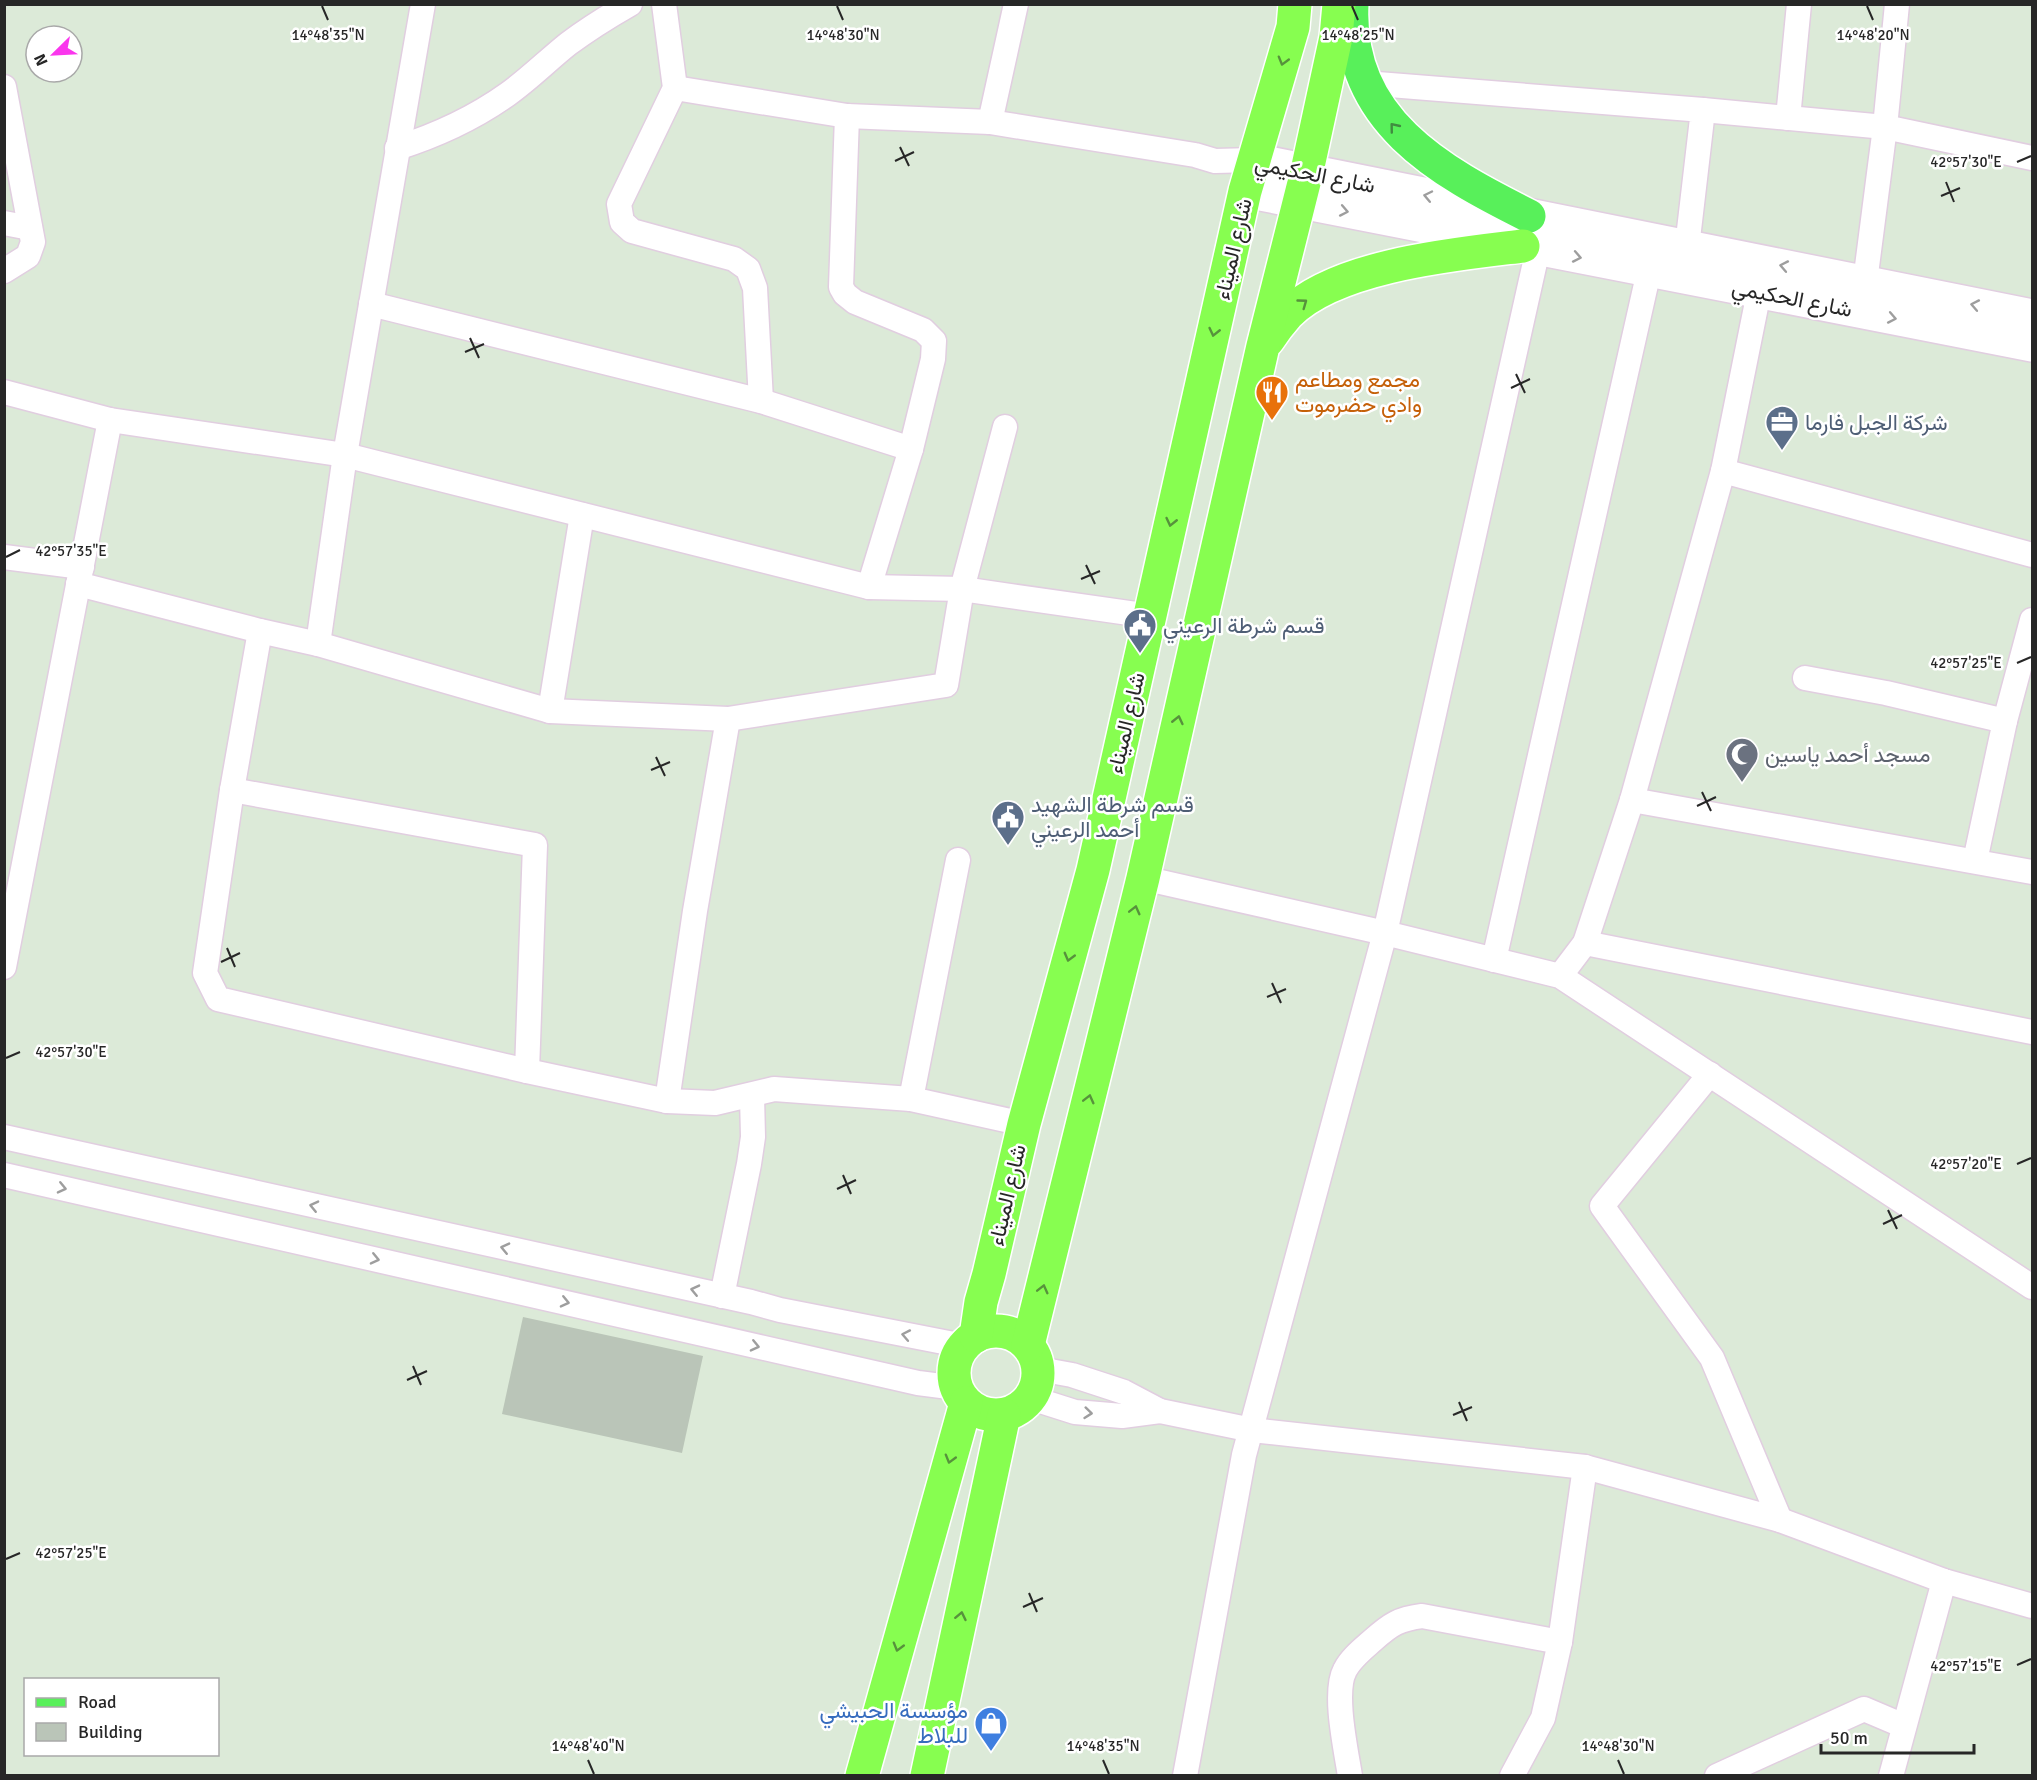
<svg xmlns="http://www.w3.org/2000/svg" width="2037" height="1780" viewBox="0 0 2037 1780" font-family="Signika,Vazirmatn,sans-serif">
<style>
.building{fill:#bac5b8}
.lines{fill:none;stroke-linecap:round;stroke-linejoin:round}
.street-casing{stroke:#e1cee0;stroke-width:27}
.secondary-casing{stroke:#e1cee0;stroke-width:36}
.primary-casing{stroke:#fff;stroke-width:36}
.highway-casing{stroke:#fff;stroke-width:36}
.street{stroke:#fff;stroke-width:24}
.secondary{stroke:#fff;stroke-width:33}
.primary{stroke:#58f05a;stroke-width:33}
.highway{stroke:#87fe50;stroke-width:33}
.oneway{stroke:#57923c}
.oneway2{stroke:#408c40}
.oneway3{stroke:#9e9e9e}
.ticks{fill:none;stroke:#272727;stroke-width:2}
.labels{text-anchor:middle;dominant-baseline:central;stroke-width:5;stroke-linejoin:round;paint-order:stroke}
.street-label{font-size:22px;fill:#272727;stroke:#fff}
.food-label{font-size:22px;fill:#c56008;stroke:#fff;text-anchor:start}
.service-label{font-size:22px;fill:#4e5e75;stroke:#fff;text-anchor:start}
.worship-label{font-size:22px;fill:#5b616d;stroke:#fff;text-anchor:start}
.shop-label{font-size:22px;fill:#366cbe;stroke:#fff;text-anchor:end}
.ticks-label{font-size:15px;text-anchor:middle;fill:#272727;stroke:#fff;stroke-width:5;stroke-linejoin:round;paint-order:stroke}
</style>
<rect width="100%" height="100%" fill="#dcead8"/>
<path class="building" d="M523,1317L703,1356L682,1453L502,1414Z"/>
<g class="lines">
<defs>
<g id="street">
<path d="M664,4L675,88L619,204L622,222L632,231L734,259L748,269L755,288L761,401"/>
<path d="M1365,83L1703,110L1687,247"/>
<path d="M4,87L33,242L28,256L4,271"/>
<path d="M675,88L847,116L990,122L1195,155L1215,161L1254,160"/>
<path d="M1703,110L1885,127L2032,158"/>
<path d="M847,116L841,287L845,294L855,302L923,330L934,341L933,359L911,449L869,587"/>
<path d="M1788,118L1799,4"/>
<path d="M990,122L1016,4"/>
<path d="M397,148C438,135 473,119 508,94C529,79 548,60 568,44C588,29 609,16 630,4"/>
<path d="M4,223L30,228"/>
<path d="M1865,282L1885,127L1897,4"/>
<path d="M1759,292L1723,471L2032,555"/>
<path d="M371,304L761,401L911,449"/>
<path d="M4,392L110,420L345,455L869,587L962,589L1150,616"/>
<path d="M4,557L82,567"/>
<path d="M78,584L260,631L318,644L550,711L728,719L946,685L962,589L1005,427"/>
<path d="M260,631L232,790L205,973L218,999L527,1071L667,1101L715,1103L774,1089L911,1099"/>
<path d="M318,644L345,455L423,4"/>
<path d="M1805,678L1886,693L2005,721"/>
<path d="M550,711L582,515"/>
<path d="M232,790L535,845L527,1071"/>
<path d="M1632,800L2032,872"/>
<path d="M958,860L911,1099L1024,1124"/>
<path d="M1975,861L2005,721L2032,620"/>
<path d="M1143,878L1385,933L1560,976L2032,1287"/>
<path d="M1585,943L2032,1032"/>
<path d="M1494,960L1649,271"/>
<path d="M4,967L110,420"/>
<path d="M1560,976L1585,943L1632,800L1723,471"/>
<path d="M1710,1074L1602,1206L1712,1358L1780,1520"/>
<path d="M667,1101L695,911L728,719"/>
<path d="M4,1137L751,1302L780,1310L964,1346"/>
<path d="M4,1175L918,1383L957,1388"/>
<path d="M722,1296L749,1164L753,1137L752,1096"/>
<path d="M1039,1369L1072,1375L1124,1392L1160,1411L1252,1430L1585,1467L1780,1520L1944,1581L2032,1606"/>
<path d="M1031,1398L1075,1412L1122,1416L1160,1411"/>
<path d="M1185,1776L1244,1455L1385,933L1538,249"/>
<path d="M1350,1776C1346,1750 1333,1692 1345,1670C1351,1658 1364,1648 1373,1640C1391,1624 1399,1619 1422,1616L1560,1642L1585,1467"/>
<path d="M1512,1776L1543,1718L1560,1642"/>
<path d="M1717,1776L1864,1709L1904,1726"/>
<path d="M1891,1776L1944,1581"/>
</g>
<g id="secondary">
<path d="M1254,160L2032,316"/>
<path d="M1245,191L2032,345"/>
</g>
<path id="primary" d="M1352,4C1346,120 1439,171 1529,216"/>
<g id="highway">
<path d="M1268,340C1274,331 1281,322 1288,314C1336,265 1457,254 1523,246"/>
<circle cx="996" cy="1373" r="42"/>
<path d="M976,1336L981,1302L989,1274L1024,1124L1093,870L1245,191L1293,27L1295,4"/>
<path d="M1028,1345L1143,878L1263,346L1307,171L1336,37L1339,4"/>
<path d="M862,1776L966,1403"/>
<path d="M927,1776L1004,1415"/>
</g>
</defs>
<use href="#street" class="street-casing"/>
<use href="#secondary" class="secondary-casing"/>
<use href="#primary" class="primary-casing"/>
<use href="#highway" class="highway-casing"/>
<use href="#street" class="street"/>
<use href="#secondary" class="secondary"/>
<use href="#primary" class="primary"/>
<use href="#highway" class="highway"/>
</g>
<defs><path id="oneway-chevron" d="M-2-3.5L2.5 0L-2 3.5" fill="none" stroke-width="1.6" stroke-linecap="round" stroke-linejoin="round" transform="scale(1.5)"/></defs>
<g class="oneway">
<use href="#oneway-chevron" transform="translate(1283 61) rotate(106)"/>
<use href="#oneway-chevron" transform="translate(1303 303) rotate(-36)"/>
<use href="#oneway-chevron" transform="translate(1214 332) rotate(103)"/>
<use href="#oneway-chevron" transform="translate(1171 522) rotate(103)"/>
<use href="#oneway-chevron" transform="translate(1178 720) rotate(-77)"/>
<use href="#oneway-chevron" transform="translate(1135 910) rotate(-76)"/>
<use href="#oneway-chevron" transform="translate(1069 957) rotate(105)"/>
<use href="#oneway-chevron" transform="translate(1089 1099) rotate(-76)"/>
<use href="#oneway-chevron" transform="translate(1043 1289) rotate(-76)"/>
<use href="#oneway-chevron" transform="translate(950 1459) rotate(106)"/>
<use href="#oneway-chevron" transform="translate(961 1616) rotate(-78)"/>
<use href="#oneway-chevron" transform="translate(898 1647) rotate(106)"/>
</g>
<use class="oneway2" href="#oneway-chevron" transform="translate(1394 127) rotate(-129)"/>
<g class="oneway3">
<use href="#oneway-chevron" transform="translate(1428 196) rotate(-168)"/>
<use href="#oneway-chevron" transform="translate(1344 211) rotate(11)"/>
<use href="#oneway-chevron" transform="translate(1577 257) rotate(11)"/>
<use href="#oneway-chevron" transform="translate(1784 266) rotate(-169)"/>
<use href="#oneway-chevron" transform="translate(1975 305) rotate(-169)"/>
<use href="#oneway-chevron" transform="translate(1892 318) rotate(11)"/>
<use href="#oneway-chevron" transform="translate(62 1188) rotate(13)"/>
<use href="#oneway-chevron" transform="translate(314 1206) rotate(-167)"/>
<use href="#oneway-chevron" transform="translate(505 1248) rotate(-167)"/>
<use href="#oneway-chevron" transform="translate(375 1259) rotate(13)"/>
<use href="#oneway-chevron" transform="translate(695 1290) rotate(-167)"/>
<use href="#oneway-chevron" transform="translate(565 1302) rotate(13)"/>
<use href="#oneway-chevron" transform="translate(906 1335) rotate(-169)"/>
<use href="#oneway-chevron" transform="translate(755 1346) rotate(13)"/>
<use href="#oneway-chevron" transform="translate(1088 1413) rotate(6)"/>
</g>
<path class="ticks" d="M322,6L328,20M837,6L843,20M1352,6L1358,20M1867,6L1873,20M900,147L909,166M895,161L914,152M2017,162L2031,156M1946,182L1954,202M1941,196L1960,188M470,338L479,358M465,352L484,344M1516,374L1525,393M1511,388L1530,379M6,557L20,550M1086,565L1095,584M1081,579L1100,571M2017,663L2031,657M656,757L665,776M651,770L670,762M1702,792L1711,811M1697,806L1716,797M227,948L235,967M221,962L240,953M1272,983L1281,1003M1267,997L1286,989M6,1058L20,1052M2017,1164L2031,1158M843,1175L851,1194M837,1189L856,1180M1888,1210L1897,1229M1883,1224L1902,1215M413,1366L421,1385M407,1380L427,1371M1459,1402L1467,1421M1453,1415L1472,1407M6,1559L20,1553M1029,1593L1037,1612M1023,1607L1043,1598M2017,1665L2031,1659M588,1760L594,1774M1103,1760L1109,1774M1618,1760L1624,1774"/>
<defs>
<symbol id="restaurant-pin" viewBox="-11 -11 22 30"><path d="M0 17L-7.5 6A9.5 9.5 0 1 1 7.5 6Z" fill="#e8710a" stroke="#fff"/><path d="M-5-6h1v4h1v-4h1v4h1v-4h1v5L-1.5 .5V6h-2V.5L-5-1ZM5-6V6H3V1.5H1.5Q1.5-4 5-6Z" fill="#fff"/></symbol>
<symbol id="office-pin" viewBox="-11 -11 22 30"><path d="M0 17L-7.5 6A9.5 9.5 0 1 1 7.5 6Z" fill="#5c6f8a" stroke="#fff"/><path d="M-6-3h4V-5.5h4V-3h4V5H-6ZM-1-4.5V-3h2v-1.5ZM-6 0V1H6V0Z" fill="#fff"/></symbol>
<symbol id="civic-pin" viewBox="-11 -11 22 30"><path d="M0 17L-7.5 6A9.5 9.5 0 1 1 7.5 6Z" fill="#5c6f8a" stroke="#fff"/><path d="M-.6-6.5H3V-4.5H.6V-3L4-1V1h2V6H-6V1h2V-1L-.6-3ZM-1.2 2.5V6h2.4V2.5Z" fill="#fff"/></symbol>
<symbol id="mosque-pin" viewBox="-11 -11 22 30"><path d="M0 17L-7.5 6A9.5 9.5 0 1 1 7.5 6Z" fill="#6b7280" stroke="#fff"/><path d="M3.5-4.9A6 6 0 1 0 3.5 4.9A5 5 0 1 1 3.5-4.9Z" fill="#fff"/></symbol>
<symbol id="shop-pin" viewBox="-11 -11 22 30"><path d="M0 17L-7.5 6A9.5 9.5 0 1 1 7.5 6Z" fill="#3f7fe0" stroke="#fff"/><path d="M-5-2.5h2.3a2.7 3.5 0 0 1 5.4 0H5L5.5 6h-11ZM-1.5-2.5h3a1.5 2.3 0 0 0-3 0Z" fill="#fff"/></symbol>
</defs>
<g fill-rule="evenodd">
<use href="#restaurant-pin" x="1253" y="373" width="38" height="52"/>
<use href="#office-pin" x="1763" y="403" width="38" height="52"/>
<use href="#civic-pin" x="1121" y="606" width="38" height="52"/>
<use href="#mosque-pin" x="1723" y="735" width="38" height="52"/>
<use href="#civic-pin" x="989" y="798" width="38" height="52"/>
<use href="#shop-pin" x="972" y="1704" width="38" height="52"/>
</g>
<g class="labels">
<g class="street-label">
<text transform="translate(1315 174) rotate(11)">شارع الحكيمي</text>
<text transform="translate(1233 249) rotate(-77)">شارع الميناء</text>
<text transform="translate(1792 298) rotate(11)">شارع الحكيمي</text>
<text transform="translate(1126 723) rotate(-77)">شارع الميناء</text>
<text transform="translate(1007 1195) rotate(-77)">شارع الميناء</text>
</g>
<g class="food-label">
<text x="1295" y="379">مجمع ومطاعم<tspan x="1295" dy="25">وادي حضرموت</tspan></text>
</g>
<g class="service-label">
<text x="1805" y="422">شركة الجبل فارما</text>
<text x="1163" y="625">قسم شرطة الرعيني</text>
<text x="1031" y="804">قسم شرطة الشهيد<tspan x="1031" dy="25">أحمد الرعيني</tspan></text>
</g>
<g class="worship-label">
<text x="1765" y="754">مسجد أحمد ياسين</text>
</g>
<g class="shop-label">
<text x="968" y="1710">مؤسسة الحبيشي<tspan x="968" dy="25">للبلاط</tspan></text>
</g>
</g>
<g class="ticks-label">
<text x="328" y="40">14°48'35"N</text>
<text x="843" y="40">14°48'30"N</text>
<text x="1358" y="40">14°48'25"N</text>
<text x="1873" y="40">14°48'20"N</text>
<text x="1966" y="167">42°57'30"E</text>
<text x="71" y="556">42°57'35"E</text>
<text x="1966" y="668">42°57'25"E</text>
<text x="71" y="1057">42°57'30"E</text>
<text x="1966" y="1169">42°57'20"E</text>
<text x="71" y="1558">42°57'25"E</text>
<text x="1966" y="1671">42°57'15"E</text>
<text x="588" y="1751">14°48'40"N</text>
<text x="1103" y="1751">14°48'35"N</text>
<text x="1618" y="1751">14°48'30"N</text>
</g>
<rect width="2037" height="1780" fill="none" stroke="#272727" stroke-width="12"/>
<rect x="24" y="1678" width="195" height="78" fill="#ffffff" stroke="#a9a9a9" stroke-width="1.5"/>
<rect x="36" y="1698" width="30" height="9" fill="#58f05a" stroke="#a9a9a9" stroke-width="1.5"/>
<text x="78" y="1708" font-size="18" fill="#272727">Road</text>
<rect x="36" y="1723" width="30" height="18" fill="#bac5b8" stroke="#a9a9a9" stroke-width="1.5"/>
<text x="78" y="1738" font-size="18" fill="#272727">Building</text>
<g transform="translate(54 54) rotate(246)"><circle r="28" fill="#ffffff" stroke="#a9a9a9" stroke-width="1.5"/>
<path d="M0-4.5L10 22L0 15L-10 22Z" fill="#fa36ed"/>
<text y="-9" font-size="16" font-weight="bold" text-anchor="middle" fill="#272727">N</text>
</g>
<path d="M1821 1744v9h153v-9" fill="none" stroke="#272727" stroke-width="3"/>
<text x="1830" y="1744" font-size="18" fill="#272727" stroke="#ffffff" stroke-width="4.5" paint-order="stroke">50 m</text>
</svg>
